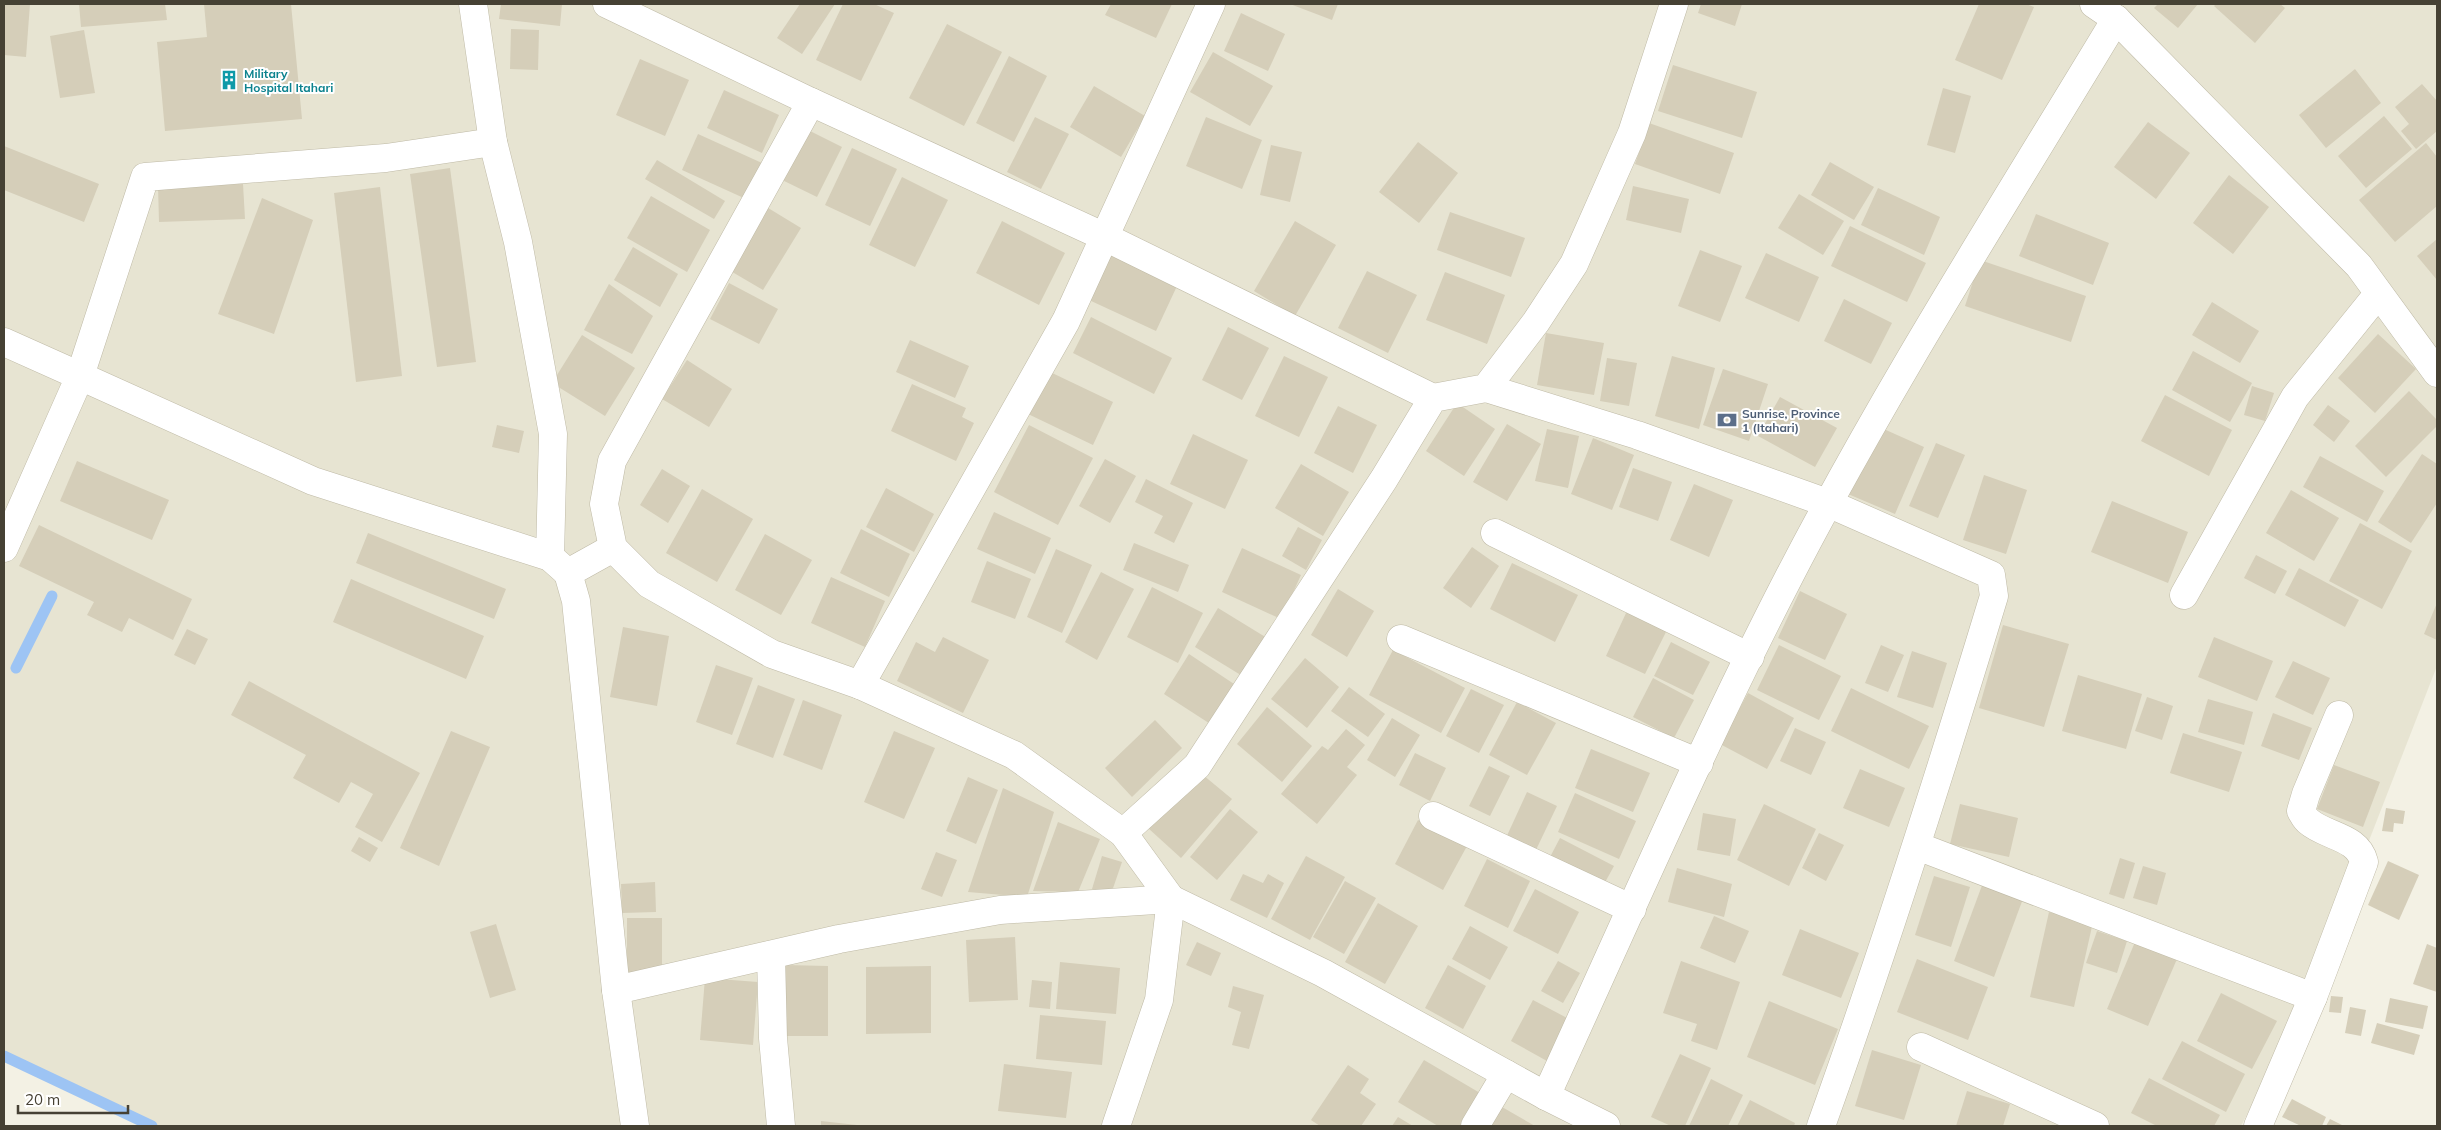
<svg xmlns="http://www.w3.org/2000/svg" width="2441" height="1130" viewBox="0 0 2441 1130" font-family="Mulish,sans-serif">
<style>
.residential{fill:#e7e4d2}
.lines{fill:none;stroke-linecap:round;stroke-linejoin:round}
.stream{stroke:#9dc4f4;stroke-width:11}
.building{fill:#d5ceb9}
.street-casing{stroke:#bfbaa6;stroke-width:29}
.street{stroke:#fff;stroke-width:28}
.labels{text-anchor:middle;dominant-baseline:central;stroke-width:4;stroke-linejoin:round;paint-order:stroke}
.culture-label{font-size:12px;font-weight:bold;fill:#0d838f;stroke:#fff;text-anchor:start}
.service-label{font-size:12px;font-weight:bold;fill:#4e5e75;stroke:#fff;text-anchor:start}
</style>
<rect width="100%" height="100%" fill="#f3f1e4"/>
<path class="residential" d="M4,4H2437V666L2312,987L2241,1126H152L4,1056Z"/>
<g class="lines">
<g class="stream">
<path d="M16,668L52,596"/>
<path d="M4,1056L152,1126"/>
</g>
</g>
<g class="building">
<path d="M4,4H30L26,57L4,55Z"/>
<path d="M79,4H165L167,20L81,27Z"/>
<path d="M204,4H291L302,119L165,131L157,42L207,37Z"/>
<path d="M501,4H562L560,26L499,19Z"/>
<path d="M800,4H835L802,54L777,38Z"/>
<path d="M843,4H874L894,13L861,81L816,60Z"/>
<path d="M1111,4H1172L1156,38L1105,15Z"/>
<path d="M1290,4H1338L1332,20Z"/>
<path d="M1701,4H1742L1735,26L1698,13Z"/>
<path d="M1979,4H2026L2034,7L2002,80L1955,60Z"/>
<path d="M2158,4H2198L2178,28L2154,8Z"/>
<path d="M2216,4H2280L2285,8L2255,43L2214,6Z"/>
<path d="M1241,13L1285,34L1268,71L1224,51Z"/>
<path d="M947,24L1002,52L964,126L909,98Z"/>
<path d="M511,29L539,30L538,70L510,69Z"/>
<path d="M84,30L95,93L60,98L50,36Z"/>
<path d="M1213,52L1273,86L1250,126L1190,92Z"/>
<path d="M1009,56L1047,76L1014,142L976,123Z"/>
<path d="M640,59L689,80L665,136L616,115Z"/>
<path d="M1673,65L1757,92L1742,138L1658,111Z"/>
<path d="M2355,69L2381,103L2326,148L2299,115Z"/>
<path d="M2422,84L2437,101V131L2416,149L2401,131L2409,124L2395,107Z"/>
<path d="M1094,86L1145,116L1121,157L1070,127Z"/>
<path d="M1943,88L1971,96L1955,153L1927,145Z"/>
<path d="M724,90L779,115L762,153L707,128Z"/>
<path d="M2384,116L2412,149L2366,188L2338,156Z"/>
<path d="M1035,117L1069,134L1041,189L1007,172Z"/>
<path d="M1206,117L1262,140L1242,189L1186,166Z"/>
<path d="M2148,122L2190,153L2156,199L2114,167Z"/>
<path d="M1649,123L1734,153L1720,194L1635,164Z"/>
<path d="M804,128L842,147L817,197L778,178Z"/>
<path d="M698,134L762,163L746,199L682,170Z"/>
<path d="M1418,142L1458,173L1419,223L1379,192Z"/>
<path d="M2426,143L2437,157V206L2395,242L2359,200Z"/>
<path d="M1271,145L1302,152L1290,202L1260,195Z"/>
<path d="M4,146L99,184L84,222L4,190Z"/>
<path d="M852,148L897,169L870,226L825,205Z"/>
<path d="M657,160L725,201L714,219L645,179Z"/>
<path d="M1830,162L1874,187L1854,220L1811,195Z"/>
<path d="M450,168L476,362L437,367L410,174Z"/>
<path d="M2229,175L2269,207L2233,254L2193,223Z"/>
<path d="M902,177L948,200L915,267L869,245Z"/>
<path d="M243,184L245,219L159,222L158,186Z"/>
<path d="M1633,186L1689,199L1681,233L1626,220Z"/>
<path d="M380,187L402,376L356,382L334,193Z"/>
<path d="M1878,188L1940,217L1924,255L1861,225Z"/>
<path d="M1799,194L1844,221L1823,255L1778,228Z"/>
<path d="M651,196L710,230L687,272L627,238Z"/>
<path d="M262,198L313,220L274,334L218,314Z"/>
<path d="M760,203L801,228L763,290L722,266Z"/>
<path d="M1450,212L1525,238L1511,277L1437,250Z"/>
<path d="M2036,214L2109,243L2093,285L2019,256Z"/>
<path d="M1002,221L1065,253L1039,305L976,273Z"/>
<path d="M1295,221L1336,245L1295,316L1254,291Z"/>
<path d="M1850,226L1926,263L1907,302L1831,266Z"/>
<path d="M2437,239V280L2417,256Z"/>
<path d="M633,247L678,274L660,307L614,280Z"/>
<path d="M1700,250L1742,266L1720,322L1678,306Z"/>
<path d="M1766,253L1819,277L1799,322L1745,298Z"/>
<path d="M1110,255L1177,286L1156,331L1089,300Z"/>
<path d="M1980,260L2086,296L2071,342L1965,306Z"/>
<path d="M1367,271L1417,295L1388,353L1338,328Z"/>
<path d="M1445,272L1505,295L1487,344L1426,320Z"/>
<path d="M729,283L778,309L759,344L710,319Z"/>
<path d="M609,284L653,316L632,354L584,330Z"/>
<path d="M1844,299L1892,323L1871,364L1824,341Z"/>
<path d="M2212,302L2259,331L2240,363L2192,335Z"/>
<path d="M1091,317L1172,358L1154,394L1073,353Z"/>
<path d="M1228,327L1269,348L1242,400L1202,380Z"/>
<path d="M1546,333L1604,343L1594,395L1537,385Z"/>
<path d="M2378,334L2416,369L2375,413L2338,378Z"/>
<path d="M582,335L635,368L605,416L552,383Z"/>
<path d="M910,340L969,366L955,398L896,372Z"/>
<path d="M2193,351L2252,383L2230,422L2172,390Z"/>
<path d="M1284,356L1328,377L1299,437L1255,416Z"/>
<path d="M1672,356L1715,368L1699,429L1655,416Z"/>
<path d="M1607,358L1637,363L1629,406L1600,401Z"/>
<path d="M687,360L732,389L709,427L662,399Z"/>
<path d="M1723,369L1768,384L1749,441L1703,425Z"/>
<path d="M1048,371L1113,402L1093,445L1028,414Z"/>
<path d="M912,384L966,408L962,417L974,423L956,461L891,431Z"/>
<path d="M2252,386L2274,393L2265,421L2244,415Z"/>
<path d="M2409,391L2437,420V426L2386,477L2355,446Z"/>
<path d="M2165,395L2232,430L2209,476L2141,441Z"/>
<path d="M1780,397L1837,428L1815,467L1758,436Z"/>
<path d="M1457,403L1495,429L1464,476L1426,451Z"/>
<path d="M2328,405L2350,421L2334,442L2313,425Z"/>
<path d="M1338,406L1377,425L1353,473L1314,453Z"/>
<path d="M1507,424L1541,444L1507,501L1473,482Z"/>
<path d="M497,425L524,431L519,453L492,447Z"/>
<path d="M1029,425L1093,458L1058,525L994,492Z"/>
<path d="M1877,426L1924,447L1895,514L1848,494Z"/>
<path d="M1547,429L1579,436L1568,488L1535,481Z"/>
<path d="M1193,434L1248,460L1225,509L1170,484Z"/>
<path d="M1593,438L1634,455L1612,510L1571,494Z"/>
<path d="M1936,443L1965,455L1938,518L1909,506Z"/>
<path d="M2422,454L2437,464V503L2411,543L2378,522Z"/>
<path d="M2320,456L2384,491L2367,522L2303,487Z"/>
<path d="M1105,459L1136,476L1110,523L1079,506Z"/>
<path d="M77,461L169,500L152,540L60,501Z"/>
<path d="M1301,464L1349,492L1323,536L1275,508Z"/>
<path d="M1633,468L1672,482L1658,521L1619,507Z"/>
<path d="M662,469L690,486L668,523L640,505Z"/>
<path d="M1984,475L2027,490L2006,554L1963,540Z"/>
<path d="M1146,479L1193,503L1174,543L1154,533L1163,516L1135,502Z"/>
<path d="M1694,484L1733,500L1709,557L1670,540Z"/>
<path d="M886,488L934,514L914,552L866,527Z"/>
<path d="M702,489L753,519L717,582L666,553Z"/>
<path d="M2291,490L2339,518L2314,561L2266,533Z"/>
<path d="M2112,501L2188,532L2168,583L2091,552Z"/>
<path d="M994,512L1051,538L1035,574L977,549Z"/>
<path d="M2360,523L2412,551L2382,609L2329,581Z"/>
<path d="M39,525L192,599L173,640L129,618L122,632L87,615L94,602L19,566Z"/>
<path d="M1298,527L1322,540L1306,570L1282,556Z"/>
<path d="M861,529L910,554L889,597L840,573Z"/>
<path d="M368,533L506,589L494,619L356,563Z"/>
<path d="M765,534L812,560L781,615L735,590Z"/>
<path d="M1134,543L1189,565L1178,592L1123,570Z"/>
<path d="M1472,547L1499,566L1471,608L1443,588Z"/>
<path d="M1242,548L1301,575L1281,619L1222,592Z"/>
<path d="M1056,549L1092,565L1062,633L1027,617Z"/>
<path d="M2256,555L2287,571L2275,594L2244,578Z"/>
<path d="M987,561L1031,579L1015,619L971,602Z"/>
<path d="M1512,563L1578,595L1555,642L1490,609Z"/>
<path d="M2299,568L2359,600L2345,627L2285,595Z"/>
<path d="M1101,572L1134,589L1097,660L1065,642Z"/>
<path d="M831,577L885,601L865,647L811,623Z"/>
<path d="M351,579L484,636L466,679L333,622Z"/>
<path d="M1152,587L1203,613L1178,663L1127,637Z"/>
<path d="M1338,589L1374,611L1347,657L1311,635Z"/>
<path d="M1800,591L1847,614L1825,660L1778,638Z"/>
<path d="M2437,603V640L2424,634Z"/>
<path d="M1218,608L1267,638L1244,677L1195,647Z"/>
<path d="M1627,611L1667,630L1645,674L1606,656Z"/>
<path d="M2003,625L2069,644L2044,727L1979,708Z"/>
<path d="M623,627L669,636L657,706L610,697Z"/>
<path d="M187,629L208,639L195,665L174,655Z"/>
<path d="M943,637L989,660L963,713L897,681L916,642L935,652Z"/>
<path d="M2214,637L2273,661L2257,701L2198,677Z"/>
<path d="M1671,642L1710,662L1693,695L1654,676Z"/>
<path d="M1779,645L1841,676L1819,720L1757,690Z"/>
<path d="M1881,645L1904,655L1888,692L1865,683Z"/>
<path d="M1393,650L1465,688L1441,733L1369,695Z"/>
<path d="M1912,651L1947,663L1933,708L1897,697Z"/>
<path d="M1189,654L1240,688L1215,727L1164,694Z"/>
<path d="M1305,658L1339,687L1307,728L1271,699Z"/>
<path d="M2293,661L2330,678L2313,715L2275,697Z"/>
<path d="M716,665L753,678L732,735L696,722Z"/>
<path d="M2078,675L2142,694L2126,749L2062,731Z"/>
<path d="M1653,678L1694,700L1674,738L1633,717Z"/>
<path d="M249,681L420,773L382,842L355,827L373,794L351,782L339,803L293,778L306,755L231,715Z"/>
<path d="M758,685L795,699L773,758L736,744Z"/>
<path d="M1349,687L1385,714L1368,737L1331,711Z"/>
<path d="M1851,688L1929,726L1909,769L1831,731Z"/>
<path d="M1471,689L1504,705L1479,753L1446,736Z"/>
<path d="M1748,693L1794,718L1767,769L1720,744Z"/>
<path d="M2147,697L2173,706L2162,740L2135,731Z"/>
<path d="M2208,699L2253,712L2244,745L2198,732Z"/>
<path d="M803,700L842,715L822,770L783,755Z"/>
<path d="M1517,702L1556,723L1527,775L1489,755Z"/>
<path d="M1267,707L1312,746L1282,782L1237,744Z"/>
<path d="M2273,713L2312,728L2299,760L2261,746Z"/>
<path d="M1392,718L1420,735L1395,777L1367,760Z"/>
<path d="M1155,720L1182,748L1132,797L1105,768Z"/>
<path d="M1795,728L1826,742L1811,775L1780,761Z"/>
<path d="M1346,729L1365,745L1347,767L1357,775L1317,824L1281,794L1322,746L1328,750Z"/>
<path d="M451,731L490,747L439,866L400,848Z"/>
<path d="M894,731L935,748L904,819L864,802Z"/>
<path d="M2183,733L2242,752L2229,792L2170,773Z"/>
<path d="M1591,749L1650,773L1633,812L1575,788Z"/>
<path d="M1415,753L1446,768L1430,801L1399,785Z"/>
<path d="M2334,765L2380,782L2363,827L2317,809Z"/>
<path d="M1489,766L1510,776L1490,816L1469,806Z"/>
<path d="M1860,769L1905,788L1889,827L1843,808Z"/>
<path d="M1197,770L1232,799L1181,858L1148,828Z"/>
<path d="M968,777L998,790L976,844L946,831Z"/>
<path d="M1003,788L1054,812L1027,897L968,892Z"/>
<path d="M1527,792L1557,806L1534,854L1505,840Z"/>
<path d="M1575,793L1636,821L1619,859L1558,832Z"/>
<path d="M1764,804L1816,829L1789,886L1737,860Z"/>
<path d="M1960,804L2018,818L2009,857L1950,844Z"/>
<path d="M2386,808L2405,811L2403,824L2394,823L2393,832L2382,831Z"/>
<path d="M1230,809L1258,832L1217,880L1190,857Z"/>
<path d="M1703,813L1736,819L1730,856L1697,850Z"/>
<path d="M1418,820L1467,846L1443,890L1395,864Z"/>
<path d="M1058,822L1100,839L1078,892L1033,891Z"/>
<path d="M1819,833L1844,845L1826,881L1802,868Z"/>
<path d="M359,837L378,848L370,862L351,851Z"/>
<path d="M1560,838L1614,866L1603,886L1549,859Z"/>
<path d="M936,852L957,860L942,897L921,889Z"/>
<path d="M1102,856L1122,862L1111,894L1092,889Z"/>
<path d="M1306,856L1345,877L1310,940L1271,919Z"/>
<path d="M2120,858L2135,863L2124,899L2109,894Z"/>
<path d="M1487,859L1530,881L1508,928L1464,906Z"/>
<path d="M2388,861L2419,875L2399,920L2368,905Z"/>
<path d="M2143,866L2166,873L2157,905L2133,898Z"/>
<path d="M1677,868L1732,884L1724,917L1668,902Z"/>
<path d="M1243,874L1263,883L1268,874L1284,883L1267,918L1230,900Z"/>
<path d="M1934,876L1970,887L1951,947L1915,935Z"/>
<path d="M1984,880L2024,896L1994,977L1954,961Z"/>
<path d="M1345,881L1376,898L1344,954L1313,937Z"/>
<path d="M655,882L656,912L622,913L621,884Z"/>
<path d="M1535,889L1579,912L1558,954L1513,931Z"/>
<path d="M1378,903L1418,926L1385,984L1345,962Z"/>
<path d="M2049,912L2093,922L2074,1007L2030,997Z"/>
<path d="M1714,916L1749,931L1735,963L1700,948Z"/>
<path d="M627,918H662V973L627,974Z"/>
<path d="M496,924L516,990L490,998L470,932Z"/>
<path d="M1470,926L1508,947L1490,980L1452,959Z"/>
<path d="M1800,929L1859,953L1841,998L1782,975Z"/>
<path d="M2097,931L2127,941L2117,973L2086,963Z"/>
<path d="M1015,937L1018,1000L969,1002L966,940Z"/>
<path d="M1197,942L1221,953L1211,976L1186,965Z"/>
<path d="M2135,942L2177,959L2148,1026L2107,1009Z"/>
<path d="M2427,944L2437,948V992L2413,984Z"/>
<path d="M1917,959L1988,987L1968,1040L1897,1012Z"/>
<path d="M1558,961L1580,973L1563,1003L1541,991Z"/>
<path d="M1681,961L1740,982L1717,1050L1691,1041L1697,1024L1663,1013Z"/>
<path d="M1060,962L1120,968L1116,1014L1056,1009Z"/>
<path d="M785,965L828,966V1036H785Z"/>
<path d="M1448,965L1486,986L1463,1029L1425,1008Z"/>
<path d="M931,966V1033L866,1034V967Z"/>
<path d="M705,978L758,982L753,1045L700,1040Z"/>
<path d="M1032,980L1052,982L1050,1009L1029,1007Z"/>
<path d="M1233,986L1264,995L1249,1049L1232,1045L1241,1012L1228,1007Z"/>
<path d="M2221,993L2277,1021L2252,1069L2197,1041Z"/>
<path d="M2331,996L2343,997L2341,1013L2329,1012Z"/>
<path d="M2390,998L2428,1006L2423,1029L2385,1022Z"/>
<path d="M1533,1000L1569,1019L1547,1061L1511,1041Z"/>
<path d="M1769,1001L1838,1029L1815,1085L1747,1057Z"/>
<path d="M2350,1007L2366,1010L2361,1036L2345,1033Z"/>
<path d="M1040,1015L1106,1021L1102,1065L1036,1059Z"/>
<path d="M2377,1023L2420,1035L2414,1055L2371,1043Z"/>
<path d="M2182,1041L2245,1074L2226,1112L2162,1079Z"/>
<path d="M1872,1050L1921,1065L1904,1120L1855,1106Z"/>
<path d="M1680,1054L1711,1068L1685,1126H1671L1651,1117Z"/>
<path d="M1424,1060L1480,1093L1460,1126H1438L1398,1102Z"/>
<path d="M1004,1064L1072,1072L1066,1118L998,1111Z"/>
<path d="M1348,1065L1369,1079L1360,1093L1376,1104L1361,1126H1320L1311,1120Z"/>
<path d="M2149,1078L2220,1115L2214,1126H2157L2131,1113Z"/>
<path d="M1711,1079L1743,1095L1728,1126H1689Z"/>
<path d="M1967,1091L2010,1104L2003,1126H1956Z"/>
<path d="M2292,1099L2326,1117L2322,1126H2301L2282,1117Z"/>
<path d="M1750,1100L1795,1123L1794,1126H1737Z"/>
<path d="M1495,1103L1535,1126H1482Z"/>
<path d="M1398,1117L1413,1126H1392Z"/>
<path d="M2330,1119L2344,1126H2326Z"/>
<path d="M821,1121L857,1125V1126H821Z"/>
</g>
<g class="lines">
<defs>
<g id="street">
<path d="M473,4L493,142L518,242L553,434L550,557"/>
<path d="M607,4L811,102"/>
<path d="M2094,4L2116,19L2359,266L2437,373"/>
<path d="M493,142L386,158L145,177L80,376L313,481L550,557L568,573"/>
<path d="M4,342L80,376L4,548"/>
<path d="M1486,388L1637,435L1830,504L1991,575L1994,596C1940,774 1884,951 1821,1126"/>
<path d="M1495,533L1750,657"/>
<path d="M613,548L568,573L576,601L616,990L635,1126"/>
<path d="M2184,595L2295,397L2378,294"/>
<path d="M1401,639L1699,763"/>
<path d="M860,685L1066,321L1211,4"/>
<path d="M1433,816L1632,909"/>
<path d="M1123,833L1197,766L1384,479L1433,398L1486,388L1536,322L1574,264L1632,133L1674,4"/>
<path d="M1917,846L2313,997"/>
<path d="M771,955L773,1038L781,1126"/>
<path d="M616,990L839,939L1000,910L1171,899L1323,973L1546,1096L1606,1126"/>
<path d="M1921,1047L2095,1126"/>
<path d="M1546,1096C1626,922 1702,745 1790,575C1889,384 2005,203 2116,19"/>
<path d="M1116,1126L1159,1000L1171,899L1123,833L1014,755L860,685L772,654L649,584L613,548L604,504L612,461L811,102L1105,237L1433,398"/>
<path d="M1475,1126L1506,1074"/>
<path d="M2258,1126L2313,997L2364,862C2358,836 2326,837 2308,821C2305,819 2303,814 2301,811L2306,794L2339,715"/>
</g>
</defs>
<use href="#street" class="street-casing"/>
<use href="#street" class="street"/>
</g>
<defs>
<symbol id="building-bare" viewBox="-9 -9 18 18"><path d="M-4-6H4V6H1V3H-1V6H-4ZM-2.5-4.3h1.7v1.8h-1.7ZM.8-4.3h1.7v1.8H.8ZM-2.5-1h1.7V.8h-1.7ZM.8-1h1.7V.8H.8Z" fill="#0f9aa8" stroke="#fff" stroke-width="2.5" paint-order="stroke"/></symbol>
<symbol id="bank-bare" viewBox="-9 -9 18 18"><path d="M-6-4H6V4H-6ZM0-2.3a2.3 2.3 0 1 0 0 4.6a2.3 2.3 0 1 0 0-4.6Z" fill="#5c6f8a" stroke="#fff" stroke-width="2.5" paint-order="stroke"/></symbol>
</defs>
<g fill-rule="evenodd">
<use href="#building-bare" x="215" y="66" width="28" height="28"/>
<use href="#bank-bare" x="1713" y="406" width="28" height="28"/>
</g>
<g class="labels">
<g class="culture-label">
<text x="244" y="73">Military<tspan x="244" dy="14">Hospital Itahari</tspan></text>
</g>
<g class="service-label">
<text x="1742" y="413">Sunrise, Province<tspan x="1742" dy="14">1 (Itahari)</tspan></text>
</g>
</g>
<rect width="2441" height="1130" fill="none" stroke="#464134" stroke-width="10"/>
<path d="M18 1105v8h110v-8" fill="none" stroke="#464134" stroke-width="2.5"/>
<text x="25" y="1105" font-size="15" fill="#464134" stroke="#ffffff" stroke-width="4" paint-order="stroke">20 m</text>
</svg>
